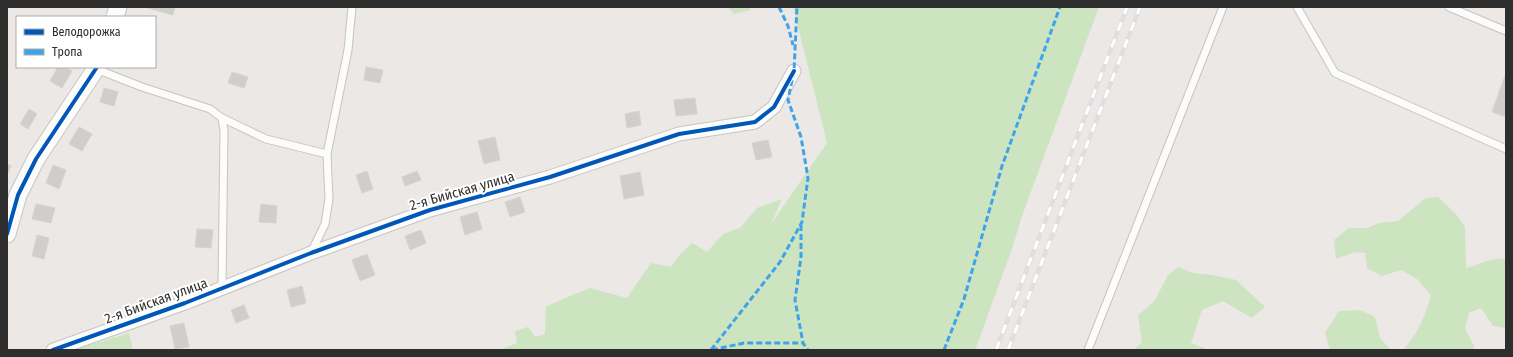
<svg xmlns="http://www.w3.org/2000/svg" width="1513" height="357" viewBox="0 0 1513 357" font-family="'Fira Sans Condensed',sans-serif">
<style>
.green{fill:#cde4c1}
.building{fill:#d0cecb;stroke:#d6d4d1}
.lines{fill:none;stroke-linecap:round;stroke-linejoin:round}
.service-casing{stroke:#c6c4c4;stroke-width:9}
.minor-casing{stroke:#c6c4c4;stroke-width:15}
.tertiary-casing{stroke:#c6c4c4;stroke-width:19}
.service{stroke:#fcfcfb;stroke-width:7}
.minor{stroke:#fcfcfb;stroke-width:13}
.tertiary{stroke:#fcfcfb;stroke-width:17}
.rail-casing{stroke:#dfdfe1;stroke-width:4.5}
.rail{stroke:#fff;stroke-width:3;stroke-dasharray:9;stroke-linecap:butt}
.quiet{stroke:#3ea3eb;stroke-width:3;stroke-dasharray:6 3;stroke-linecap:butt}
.cycleway-casing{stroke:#fff;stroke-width:6}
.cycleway{stroke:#0057b8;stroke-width:4}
.labels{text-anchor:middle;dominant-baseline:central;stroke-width:4;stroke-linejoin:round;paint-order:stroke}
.street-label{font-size:14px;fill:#2e2e2e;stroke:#fff}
</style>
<rect width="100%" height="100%" fill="#ebe8e5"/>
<g class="green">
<path d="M728,7H750V10L734,14Z"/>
<path d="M793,7H1099L1022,216L1012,249L975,350H499L517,343L515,331L528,327L535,337L545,334L546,307L565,298L590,288L627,298L651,263L671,267L678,257L692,243L707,252L723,234L740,228L757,208L782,199L771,224L827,143Z"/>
<path d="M1438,197L1456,214L1465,227L1466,268C1478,265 1494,256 1506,259V328L1493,326L1481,308L1469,313L1465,329L1474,346L1473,350H1330L1325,333L1339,311L1360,310L1375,317L1380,338L1390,349L1403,350C1418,334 1425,316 1431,295L1417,279L1401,270L1382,276L1367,268L1365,253L1355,252L1336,259L1334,240L1349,228H1367L1379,223L1398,221L1426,198Z"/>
<path d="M1178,267L1193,273L1212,275L1236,280L1265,307L1252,318L1223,301L1202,310L1191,343L1209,350H1134L1142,342L1138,315L1154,302L1168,275Z"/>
<path d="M129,333L133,350H74Z"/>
</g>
<g class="building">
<path d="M149,7H175L173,15L148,8Z"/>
<path d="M58,67H64L72,71L62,88L50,81Z"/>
<path d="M366,67L383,70L380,83L364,80Z"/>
<path d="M232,72L248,77L244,88L228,83Z"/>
<path d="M1506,73V117L1492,112Z"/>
<path d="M104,88L118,92L114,106L100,102Z"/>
<path d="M695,98L697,114L676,116L674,100Z"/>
<path d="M29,109L37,114L28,129L20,124Z"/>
<path d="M639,111L641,125L627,128L625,114Z"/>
<path d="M79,127L92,134L82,151L69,144Z"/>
<path d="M495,137L500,160L484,164L478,141Z"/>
<path d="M768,140L772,157L756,160L752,143Z"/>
<path d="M7,164L11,166L7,175Z"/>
<path d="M53,165L66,170L59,189L46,183Z"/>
<path d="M367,171L373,189L362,193L356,175Z"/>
<path d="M417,171L421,180L405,186L402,177Z"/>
<path d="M640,172L644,195L624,199L620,176Z"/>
<path d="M520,197L525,212L510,217L505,202Z"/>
<path d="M36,204L55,208L51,223L32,219Z"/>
<path d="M261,204L277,206L276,223L259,222Z"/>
<path d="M477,212L482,229L465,235L460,217Z"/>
<path d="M197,229L213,230L211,248L195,247Z"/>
<path d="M421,230L426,243L410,250L405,236Z"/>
<path d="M37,235L49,238L44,259L32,256Z"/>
<path d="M367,254L375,275L360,281L352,260Z"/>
<path d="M302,286L306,303L291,307L287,290Z"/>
<path d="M244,305L249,318L236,323L231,310Z"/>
<path d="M184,323L189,347L175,349L170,326Z"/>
</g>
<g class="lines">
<defs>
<g id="service">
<path d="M1297,7L1335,73L1506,149"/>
<path d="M1449,7L1506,31"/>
<path d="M96,69L142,87L210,109L222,118L224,131L222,288"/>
<path d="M222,118L266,139L327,154"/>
<path d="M311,253L325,224L329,199L327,154L348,50L352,7"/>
<path d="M1088,350L1223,7"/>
</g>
<path id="minor" d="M53,350L185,303L311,253L430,210L550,177L679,134L755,122L774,107L794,71"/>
<g id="tertiary">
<path d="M115,17L118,7"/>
<path d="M7,234L18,195L36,159L97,67"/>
</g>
</defs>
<use href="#service" class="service-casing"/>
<use href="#minor" class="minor-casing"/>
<use href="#tertiary" class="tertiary-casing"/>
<use href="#service" class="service"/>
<use href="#minor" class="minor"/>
<use href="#tertiary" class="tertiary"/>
<defs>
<g id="rail">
<path d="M996,350L1127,7"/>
<path d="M1008,350L1140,7"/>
</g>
</defs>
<use href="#rail" class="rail-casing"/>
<use href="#rail" class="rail"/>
<g class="quiet">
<path d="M779,7L788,26L793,45"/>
<path d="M801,225V257L795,300L803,343L808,350"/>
<path d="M711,350L780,262L802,222L808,178L801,137L788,100L794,71L797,7"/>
<path d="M712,350L744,343H803"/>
<path d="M944,350L964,299L1002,166L1060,7"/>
</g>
<defs>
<g id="cycleway">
<path d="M7,234L18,195L36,159L97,67"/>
<path d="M53,350L185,303L311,253L430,210L550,177L679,134L755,122L774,107L794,71"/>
</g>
</defs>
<use href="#cycleway" class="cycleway-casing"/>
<use href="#cycleway" class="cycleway"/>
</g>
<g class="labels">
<g class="street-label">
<text transform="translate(462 191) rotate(-16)">2-я Бийская улица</text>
<text transform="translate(156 301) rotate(-20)">2-я Бийская улица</text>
</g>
</g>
<rect width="1513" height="357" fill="none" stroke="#2e2e2e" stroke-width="16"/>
<rect x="16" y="16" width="140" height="52" fill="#ffffff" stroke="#ababab"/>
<rect x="24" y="29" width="20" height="6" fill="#0057b8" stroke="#ababab"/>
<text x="52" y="36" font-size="12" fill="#2e2e2e">Велодорожка</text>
<rect x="24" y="49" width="20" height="6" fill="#3ea3eb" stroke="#ababab"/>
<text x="52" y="56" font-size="12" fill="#2e2e2e">Тропа</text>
</svg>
